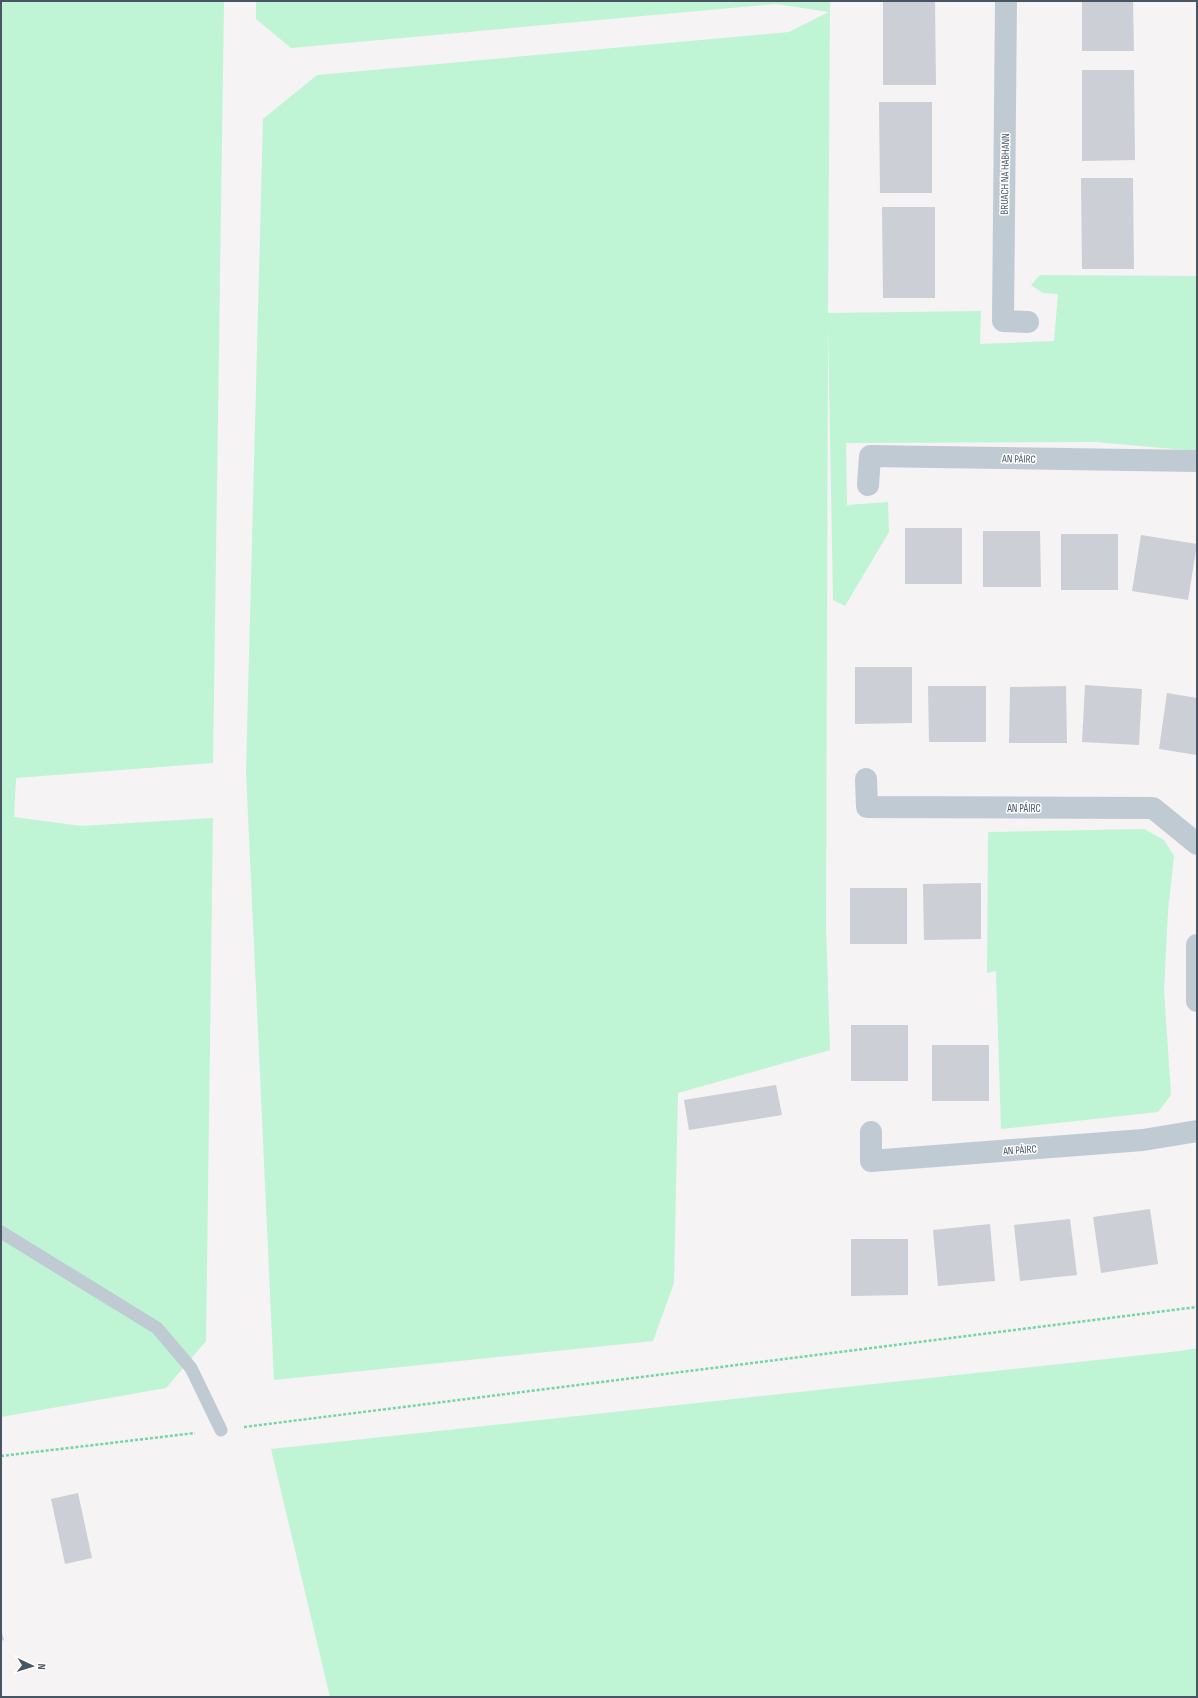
<svg xmlns="http://www.w3.org/2000/svg" width="1198" height="1698" viewBox="0 0 1198 1698" font-family="'Sofia Sans Condensed',sans-serif">
<style>
.green{fill:#bff4d5}
.building{fill:#cccfd5}
.lines{fill:none;stroke-linecap:round;stroke-linejoin:round}
.path{stroke:#73d6a7;stroke-width:2.5;stroke-dasharray:3 2;stroke-linecap:butt}
.service{stroke:#c0cad3;stroke-width:13}
.minor{stroke:#c0cad3;stroke-width:22}
.labels{text-anchor:middle;dominant-baseline:central;stroke-width:3;stroke-linejoin:round;paint-order:stroke}
.street-label{font-size:11px;fill:#485663;stroke:#fff}
</style>
<rect width="100%" height="100%" fill="#f5f3f3"/>
<g class="green">
<path d="M1,1H224L213,763L16,778L14,817L81,826L213,818L206,1341L166,1388L1,1417Z"/>
<path d="M256,1H830L828,313L981,311L980,344L1054,341L1058,294L1043,293L1031,285L1040,275L1197,276V451L1095,442L846,443L847,505L888,502L889,532L845,606L833,600L828,324L826,926L830,1050L678,1093L674,1283L653,1341L274,1380L246,771L263,119L317,75L789,32L829,12L776,4L291,48L256,19Z"/>
<path d="M1144,829L1164,840L1174,856L1168,911L1164,990L1171,1095L1158,1112L1001,1129L996,971L987,973L988,832Z"/>
<path d="M1197,1348V1697H330L271,1449L1180,1351Z"/>
</g>
<g class="building">
<path d="M883,1H935L936,85H883Z"/>
<path d="M1082,1H1133L1134,51H1082Z"/>
<path d="M1082,70H1134L1135,160L1082,161Z"/>
<path d="M879,102H932V193H880Z"/>
<path d="M1081,178H1133L1134,269H1082Z"/>
<path d="M882,207H935V298H883Z"/>
<rect x="905" y="528" width="57" height="56"/>
<path d="M983,531H1040L1041,587H983Z"/>
<rect x="1061" y="534" width="57" height="56"/>
<path d="M1141,535L1197,544L1188,600L1132,591Z"/>
<path d="M855,667H912V723L855,724Z"/>
<path d="M1085,685L1142,689L1139,745L1082,742Z"/>
<path d="M928,686H986V742H929Z"/>
<path d="M1066,686L1067,743H1009L1010,687Z"/>
<path d="M1167,693L1197,698V755L1159,749Z"/>
<path d="M981,883V939L924,940L923,884Z"/>
<rect x="850" y="888" width="57" height="56"/>
<rect x="851" y="1025" width="57" height="56"/>
<rect x="932" y="1045" width="57" height="56"/>
<path d="M776,1085L782,1115L689,1130L684,1100Z"/>
<path d="M1150,1209L1158,1264L1101,1273L1093,1217Z"/>
<path d="M1070,1219L1077,1275L1020,1281L1014,1225Z"/>
<path d="M990,1224L995,1281L938,1286L933,1230Z"/>
<path d="M851,1239H908V1295L851,1296Z"/>
<path d="M78,1493L92,1558L65,1564L51,1499Z"/>
<path d="M1,1629L4,1640L1,1641Z"/>
</g>
<g class="lines">
<g class="path">
<path d="M244,1427L1197,1307"/>
<path d="M1,1456L195,1433"/>
</g>
<path class="service" d="M1,1232L157,1328L191,1368L221,1430"/>
<g class="minor">
<path d="M1006,1L1003,321L1028,322"/>
<path d="M868,485L870,456L1197,461"/>
<path d="M866,779L867,807L1153,808L1197,844"/>
<path d="M1197,945V1001"/>
<path d="M871,1132V1161L1143,1140L1197,1131"/>
</g>
</g>
<g class="labels">
<g class="street-label">
<text transform="translate(1005 174) rotate(-89)">BRUACH NA HABHANN</text>
<text transform="translate(1019 459) rotate(1)">AN PÁIRC</text>
<text x="1024" y="808">AN PÁIRC</text>
<text transform="translate(1020 1150) rotate(-4)">AN PÁIRC</text>
</g>
</g>
<rect width="1198" height="1698" fill="none" stroke="#485663" stroke-width="4"/>
<g transform="translate(32 1666) rotate(94)" stroke="#ffffff" stroke-width="3" paint-order="stroke">
<path d="M0-3L7 15L0 10L-7 15Z" fill="#485663"/>
<text y="-6" font-size="11" font-weight="bold" text-anchor="middle" fill="#485663">N</text>
</g>
</svg>
